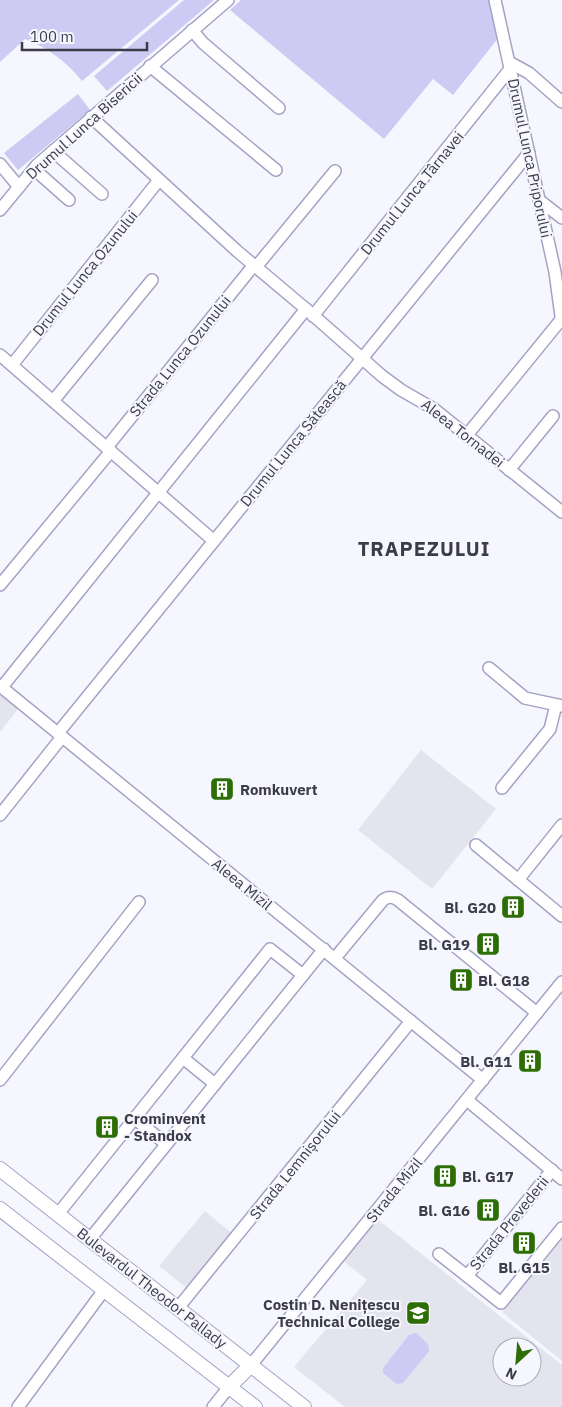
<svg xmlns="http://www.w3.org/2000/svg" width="562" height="1407" viewBox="0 0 562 1407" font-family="'IBM Plex Sans',sans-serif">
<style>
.built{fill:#e4e4ee;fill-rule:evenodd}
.green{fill:#cdcaf4}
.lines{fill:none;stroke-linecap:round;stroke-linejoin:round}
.minor-casing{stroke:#a5a3c5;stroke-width:14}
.major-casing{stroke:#a5a3c5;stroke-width:16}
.minor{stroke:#fff;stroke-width:11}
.major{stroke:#fff;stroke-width:14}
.labels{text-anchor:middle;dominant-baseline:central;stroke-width:4;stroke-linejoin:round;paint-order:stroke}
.street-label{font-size:15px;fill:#3c3b49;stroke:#f6f6fe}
.poi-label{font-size:15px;font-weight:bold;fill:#3c3b49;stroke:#f6f6fe;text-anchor:end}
.district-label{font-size:20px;font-weight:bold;letter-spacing:1px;fill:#3c3b49;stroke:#f6f6fe}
</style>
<rect width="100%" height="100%" fill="#f6f6fe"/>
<g class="built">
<path d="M0,693L19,708L0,732Z"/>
<path d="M421,750L496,809L432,889L358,830Z"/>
<path d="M205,1211L234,1235L189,1290L159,1266Z"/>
<path d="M376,1218L562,1365V1407H345L294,1367L367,1280L342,1260ZM502,1347H532V1377H502Z"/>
<path d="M562,1239V1361L502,1312Z"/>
</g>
<g class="green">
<path d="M0,0H179L82,81C66,61 48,48 25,39L0,62Z"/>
<path d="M184,0H214L107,91L94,76Z"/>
<path d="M241,0H490L499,37L453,95L433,79L384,139L230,10Z"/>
<path d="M78,94L90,110L18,170L4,153Z"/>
<path d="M416,1333L428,1344L429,1351L403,1383L397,1384L383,1373V1368L409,1335Z"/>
</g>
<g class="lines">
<defs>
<g id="minor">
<path d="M495,0L555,272L561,316"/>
<path d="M192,30L203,43L279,108"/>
<path d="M509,62L529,73L562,102"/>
<path d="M150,66L276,170"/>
<path d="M91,117L237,251L306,309L382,376L401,390L434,409L562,512"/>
<path d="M53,151L102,194"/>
<path d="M0,164L19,187"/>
<path d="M34,169L69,200"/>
<path d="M539,200L562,218"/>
<path d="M0,210L37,165L228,0"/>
<path d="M256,267L335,171"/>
<path d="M313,316L510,69"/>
<path d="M0,355L214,541"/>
<path d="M12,365L159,180"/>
<path d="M53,401L152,280"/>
<path d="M467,435L560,321L562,315"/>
<path d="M107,447L254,265"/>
<path d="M509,470L553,416"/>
<path d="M0,585L111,451"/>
<path d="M489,668L525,698L562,706"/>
<path d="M0,686L483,1080"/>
<path d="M2,687L306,309"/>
<path d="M58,733L529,153"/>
<path d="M502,788L550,729L556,705"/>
<path d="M0,815L62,737"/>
<path d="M476,845L562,916"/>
<path d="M518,880L562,825"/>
<path d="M335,958L383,900C389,896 393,897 398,900L537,1013"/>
<path d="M183,1058L215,1084"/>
<path d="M0,1080L139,902"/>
<path d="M467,1100L562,1179"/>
<path d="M134,1118L166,1144"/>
<path d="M552,1170L467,1276L501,1303L562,1228"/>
<path d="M58,1214L270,949L303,975"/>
<path d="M90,1239L324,949"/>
<path d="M439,1254L467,1276"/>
<path d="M178,1308L411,1021"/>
<path d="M251,1365L562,982"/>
<path d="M18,1407L104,1290"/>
<path d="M213,1407L229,1387"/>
</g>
<g id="major">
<path d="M0,1169L304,1407"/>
<path d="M0,1209L255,1407"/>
<path d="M229,1387L251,1365"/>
</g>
</defs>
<use href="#minor" class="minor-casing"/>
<use href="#major" class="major-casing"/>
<use href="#minor" class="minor"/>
<use href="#major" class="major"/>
</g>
<defs>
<symbol id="building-square" viewBox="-11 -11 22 22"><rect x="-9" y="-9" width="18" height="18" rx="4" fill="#2c6e05" stroke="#f6f6fe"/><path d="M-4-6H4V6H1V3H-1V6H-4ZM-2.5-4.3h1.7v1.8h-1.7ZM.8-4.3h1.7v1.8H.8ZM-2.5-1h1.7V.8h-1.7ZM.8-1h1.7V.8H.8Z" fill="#fff"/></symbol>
<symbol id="school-square" viewBox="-11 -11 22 22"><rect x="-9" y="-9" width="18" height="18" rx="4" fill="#2c6e05" stroke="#f6f6fe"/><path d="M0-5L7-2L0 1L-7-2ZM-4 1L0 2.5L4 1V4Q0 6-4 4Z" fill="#fff"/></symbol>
</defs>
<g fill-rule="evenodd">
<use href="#building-square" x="208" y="775" width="28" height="28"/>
<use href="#building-square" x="499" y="893" width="28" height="28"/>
<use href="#building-square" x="474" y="930" width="28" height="28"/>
<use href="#building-square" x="447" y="966" width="28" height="28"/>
<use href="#building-square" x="516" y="1047" width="28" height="28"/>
<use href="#building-square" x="93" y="1113" width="28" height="28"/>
<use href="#building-square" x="431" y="1162" width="28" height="28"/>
<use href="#building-square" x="474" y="1196" width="28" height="28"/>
<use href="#building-square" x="510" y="1229" width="28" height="28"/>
<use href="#school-square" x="404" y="1299" width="28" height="28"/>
</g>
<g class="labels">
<g class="street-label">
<text transform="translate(84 126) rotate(-42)">Drumul Lunca Bisericii</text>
<text transform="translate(530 158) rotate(78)">Drumul Lunca Priporului</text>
<text transform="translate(412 193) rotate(-51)">Drumul Lunca Târnavei</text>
<text transform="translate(85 273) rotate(-51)">Drumul Lunca Ozunului</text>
<text transform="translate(180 356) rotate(-51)">Strada Lunca Ozunului</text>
<text transform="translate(463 433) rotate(38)">Aleea Tornadei</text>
<text transform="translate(293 443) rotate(-51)">Drumul Lunca Sătească</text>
<text transform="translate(242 884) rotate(39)">Aleea Mizil</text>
<text transform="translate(295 1165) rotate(-51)">Strada Lemnișorului</text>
<text transform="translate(394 1190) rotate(-51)">Strada Mizil</text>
<text transform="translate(509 1223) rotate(-51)">Strada Prevederii</text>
<text transform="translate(152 1288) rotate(38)">Bulevardul Theodor Pallady</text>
</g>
<g class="poi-label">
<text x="240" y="789" text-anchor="start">Romkuvert</text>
<text x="496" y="907">Bl. G20</text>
<text x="470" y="944">Bl. G19</text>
<text x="478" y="980" text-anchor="start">Bl. G18</text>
<text x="512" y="1061">Bl. G11</text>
<text x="124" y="1118" text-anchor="start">Crominvent<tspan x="124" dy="17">- Standox</tspan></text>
<text x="462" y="1176" text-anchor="start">Bl. G17</text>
<text x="470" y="1210">Bl. G16</text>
<text x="524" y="1267" text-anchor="middle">Bl. G15</text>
<text x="400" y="1304">Costin D. Nenițescu<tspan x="400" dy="17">Technical College</tspan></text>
</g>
<g class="district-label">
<text x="424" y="548">TRAPEZULUI</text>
</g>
</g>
<g transform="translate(517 1362) rotate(206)"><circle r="24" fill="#f6f6fe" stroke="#acabb6"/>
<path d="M0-4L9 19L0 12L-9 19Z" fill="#2c6e05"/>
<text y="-8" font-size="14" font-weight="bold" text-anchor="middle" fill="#3c3b49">N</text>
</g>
<path d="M22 42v8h125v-8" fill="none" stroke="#3c3b49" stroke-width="2.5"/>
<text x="30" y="42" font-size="15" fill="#3c3b49" stroke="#f6f6fe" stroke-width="4" paint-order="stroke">100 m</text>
</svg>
